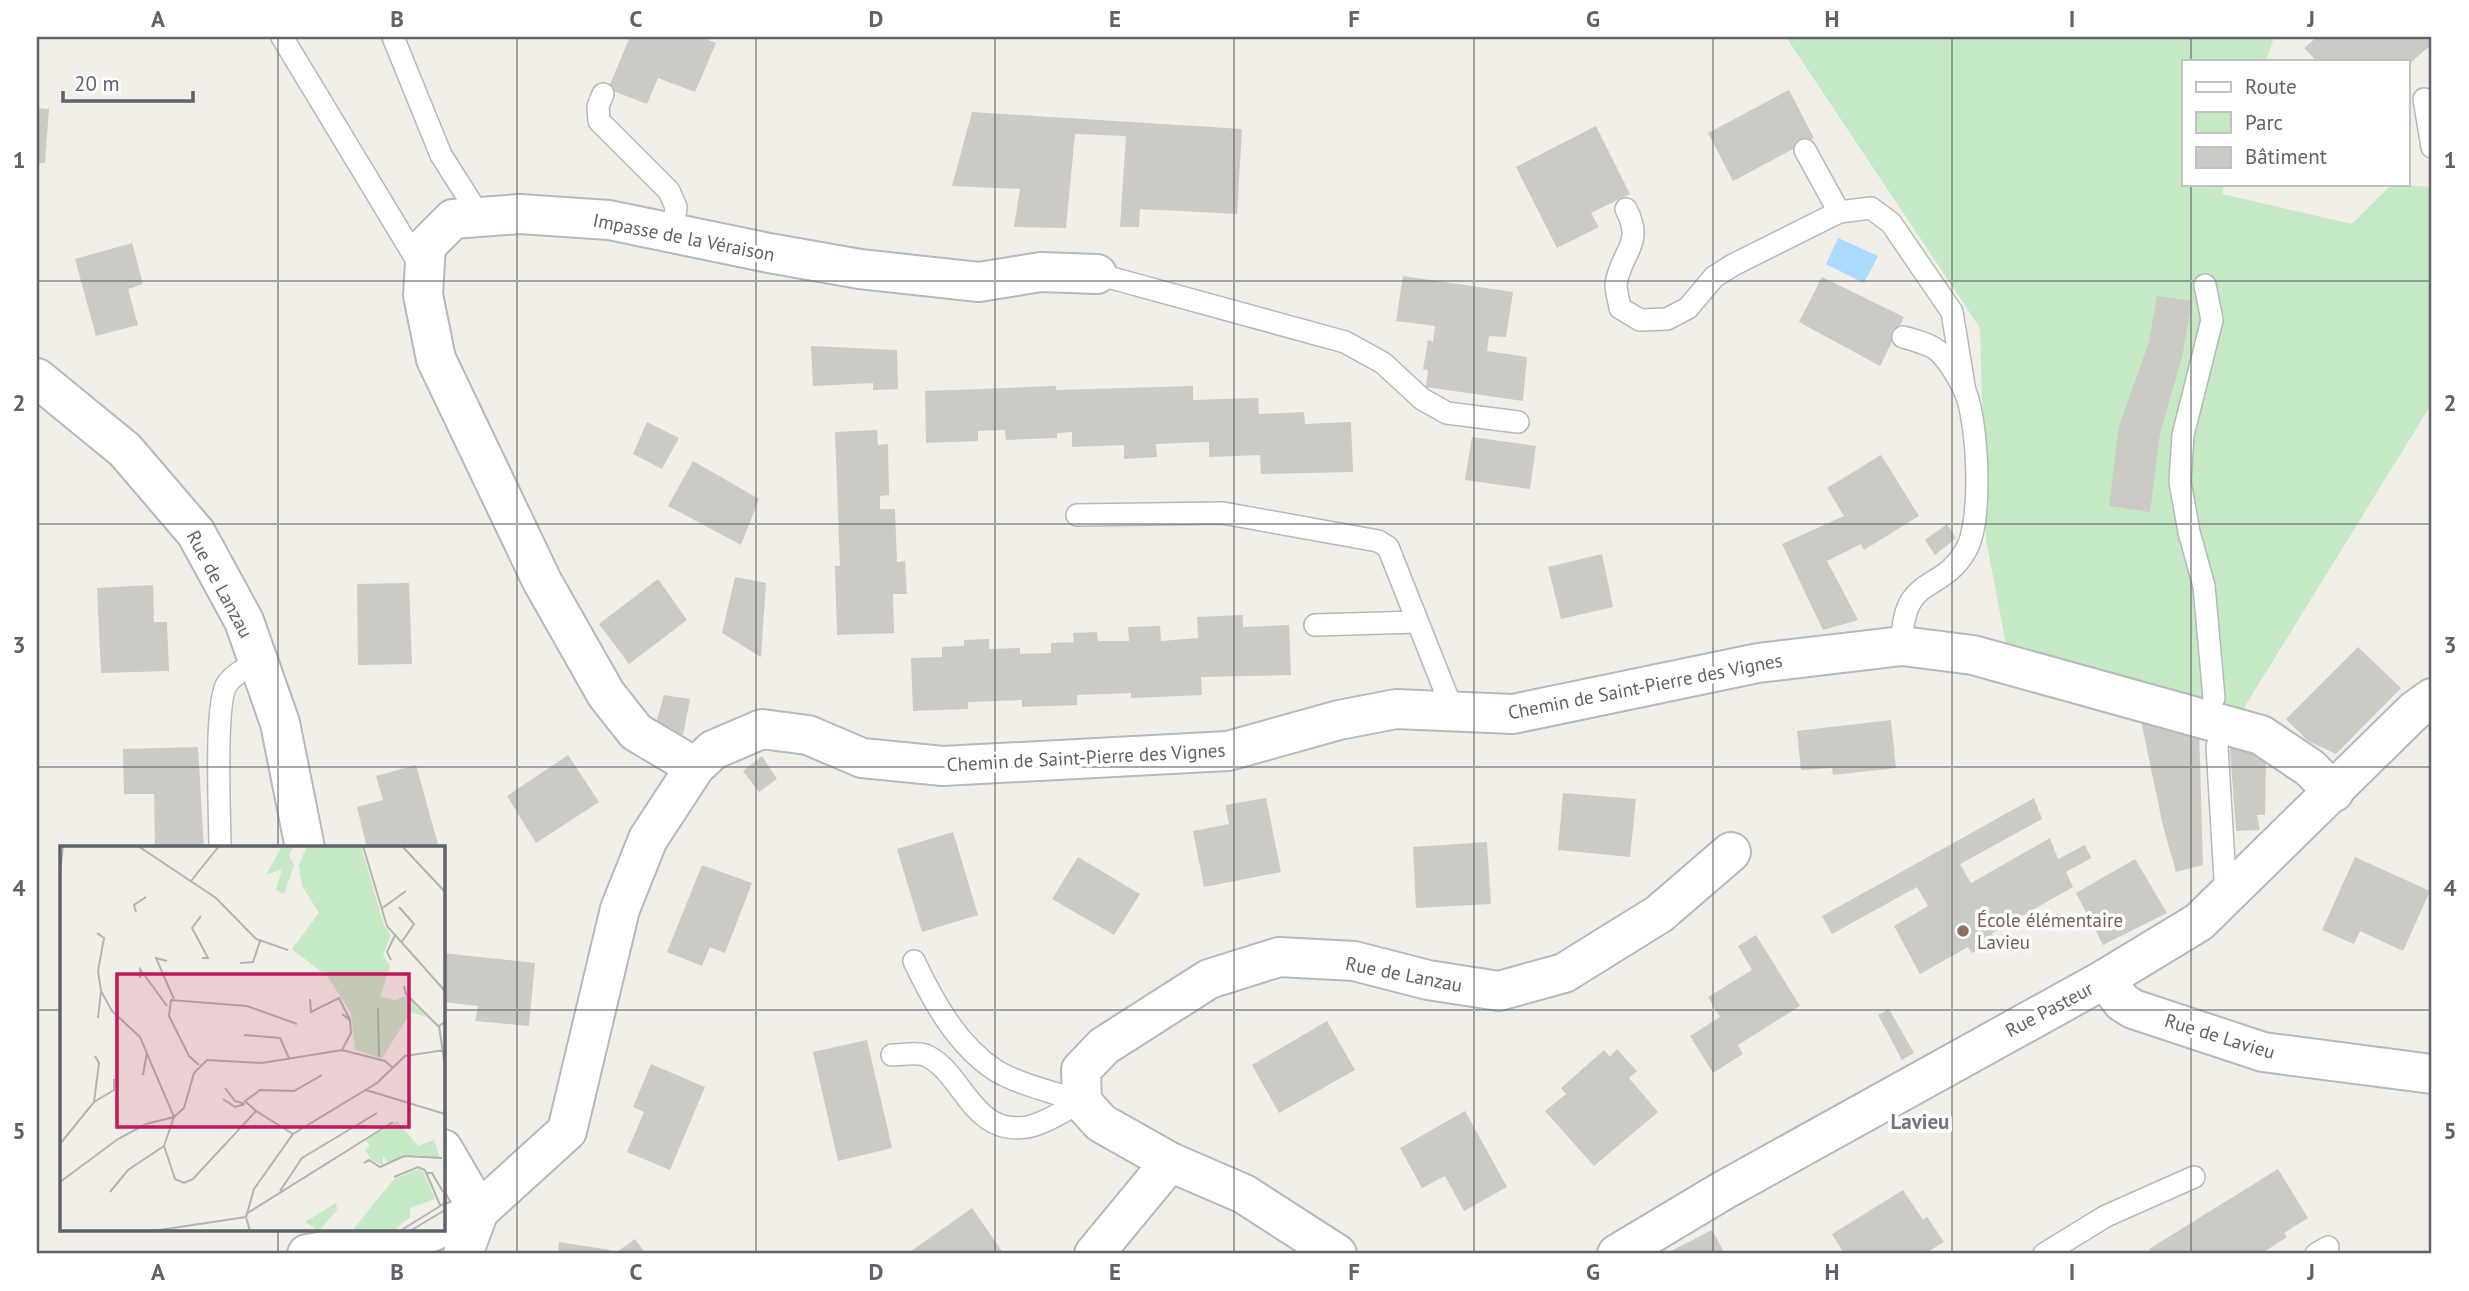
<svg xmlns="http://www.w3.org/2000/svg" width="2469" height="1291" viewBox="0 0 2469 1291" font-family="'PT Sans',sans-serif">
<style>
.green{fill:#c5e8c5}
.water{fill:#aadaff}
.building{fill:#cccac5}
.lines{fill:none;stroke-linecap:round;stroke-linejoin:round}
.service-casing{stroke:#b5b8bc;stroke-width:24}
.minor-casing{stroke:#b5b8bc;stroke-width:42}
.service{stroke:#fff;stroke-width:21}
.minor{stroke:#fff;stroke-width:38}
.grid{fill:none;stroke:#5f6368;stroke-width:2;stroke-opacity:0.55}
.education-dot{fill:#8d6e63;stroke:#fff;stroke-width:2.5}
.labels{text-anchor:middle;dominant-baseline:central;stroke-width:7;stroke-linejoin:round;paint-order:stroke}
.street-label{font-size:19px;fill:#5f6368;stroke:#fff}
.education-label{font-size:19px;fill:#785e54;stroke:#fff;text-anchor:start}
.neighbourhood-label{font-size:21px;font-weight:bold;fill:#70757a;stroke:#fff}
.inset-road{fill:none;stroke:#b3b3b1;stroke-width:2}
.view{fill:#c2185b;fill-opacity:0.15;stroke:#c2185b;stroke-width:3.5}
.inset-edge{fill:none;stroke:#5f6368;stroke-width:3.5}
.neatline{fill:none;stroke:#5f6368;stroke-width:2.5}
.grid-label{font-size:23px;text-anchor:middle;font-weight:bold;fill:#5f6368}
</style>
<rect width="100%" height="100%" fill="#f1efe8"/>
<path class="green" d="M1786,37H2274L2266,61H2184V184H2225L2222,194L2352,224L2392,184L2432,187V403L2242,711L2006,644L1986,540L1980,328Z"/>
<path class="water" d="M1838,238L1878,256L1864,283L1826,264Z"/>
<g class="building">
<path d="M630,37H700L716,43L695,92L658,78L647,104L608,89Z"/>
<path d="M2317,37H2432V44L2408,65V61H2317L2304,48Z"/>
<path d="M1789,90L1814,138L1733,181L1708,133Z"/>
<path d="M37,108L49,109L45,163H37Z"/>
<path d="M972,112L1242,129L1237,214L1140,209L1139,227H1120L1126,136L1075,134L1066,228L1014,227L1020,189L952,186Z"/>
<path d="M1596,126L1630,194L1591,213L1599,227L1557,248L1516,167Z"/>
<path d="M132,243L143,284L128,289L138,325L96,336L75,259Z"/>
<path d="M1403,276L1513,292L1506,337L1489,336L1487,351L1527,357L1523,401L1426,387L1428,370L1423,369L1428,340L1433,342L1435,326L1396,321Z"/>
<path d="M1822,277L1904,317L1880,366L1799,322Z"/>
<path d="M2157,296L2192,301L2182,357L2160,433L2150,512L2109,506L2119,426L2149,342Z"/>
<path d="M811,346L897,350L898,389L873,390V383L813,386Z"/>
<path d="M1056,386V390L1193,386V400L1258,398L1259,414L1304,412L1305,424L1351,422L1353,472L1261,474L1260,455L1209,457V442L1156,444L1157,457L1124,459V445L1072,447V432L1057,433V438L1006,440L1005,430L978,431V441L926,443L925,391Z"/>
<path d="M647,422L679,438L662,469L633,454Z"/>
<path d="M877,430L878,445L888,444L889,495L880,496V509H895L897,562L905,561L907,594H893L894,633L837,635L835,566H840L835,432Z"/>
<path d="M1472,437L1536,446L1530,489L1465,480Z"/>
<path d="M1881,455L1919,516L1864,550L1861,544L1827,561L1858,620L1823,630L1782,544L1844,516L1827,488Z"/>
<path d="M693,461L759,499L741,545L668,506Z"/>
<path d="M1947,524L1956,538L1935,555L1925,540Z"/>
<path d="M1602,554L1613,607L1561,619L1548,567Z"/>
<path d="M735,577L766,583L761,657L722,633Z"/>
<path d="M658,579L687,620L629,664L599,624Z"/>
<path d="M409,583L412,664L358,665L357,584Z"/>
<path d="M153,585L154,622H167L169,671L101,673L97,588Z"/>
<path d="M1243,615V627L1289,625L1291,675L1201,677L1202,695L1131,698V693L1077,695V705L1022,707V700L968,702V709L913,711L911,658L942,657V647L964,646V640L989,639V649L1020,648V654L1051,653V643L1074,642L1073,633L1097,632L1098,641H1129L1128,627L1160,626L1161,641L1198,638L1197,617Z"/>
<path d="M2358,647L2401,688L2336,754L2308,741L2286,719Z"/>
<path d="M664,695L690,699L683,735L655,727Z"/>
<path d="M2140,716L2199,728L2203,865L2176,872L2163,826Z"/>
<path d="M1891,720L1896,768L1833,775L1832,768L1801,770L1797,731Z"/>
<path d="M2229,735L2266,759L2265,815H2257L2260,830L2236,831Z"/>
<path d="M198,747L204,848H155L154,794H124L123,749Z"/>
<path d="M568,755L599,802L536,843L507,796Z"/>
<path d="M762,756L777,779L759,792L743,771Z"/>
<path d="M416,765L439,848H367L357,807L383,800L376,776Z"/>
<path d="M1563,793L1636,799L1630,857L1558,850Z"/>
<path d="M1266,798L1281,872L1204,887L1193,831L1229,824L1225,805Z"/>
<path d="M2034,798L2042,819L1960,864L1971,883L2050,838L2058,859L2085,845L2091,858L2066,872L2073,887L1992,933L1995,940L1972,953L1968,947L1920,974L1894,926L1928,906L1917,887L1832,934L1822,916Z"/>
<path d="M953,832L978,915L922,932L897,849Z"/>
<path d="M1487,842L1491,904L1416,908L1413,847Z"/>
<path d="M1078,857L1140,894L1114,935L1052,899Z"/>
<path d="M2355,857L2430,891L2403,951L2360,931L2354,944L2322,930Z"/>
<path d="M2135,859L2167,913L2103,945L2076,893Z"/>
<path d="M702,865L752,883L725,953L710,947L702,966L667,952Z"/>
<path d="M1756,935L1800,1006L1738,1045L1743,1054L1713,1073L1690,1036L1720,1017L1708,997L1752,970L1738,946Z"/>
<path d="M443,953L535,963L529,1026L475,1021L478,1006L443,1002Z"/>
<path d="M1889,1009L1914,1053L1902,1060L1878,1015Z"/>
<path d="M1327,1021L1355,1070L1279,1113L1252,1065Z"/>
<path d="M867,1040L892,1148L838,1161L813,1052Z"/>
<path d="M1617,1049L1637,1071L1629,1078L1658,1112L1594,1166L1545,1111L1566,1094L1561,1088L1604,1050L1610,1057Z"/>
<path d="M651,1064L705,1087L670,1170L627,1152L644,1112L633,1107Z"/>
<path d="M1465,1111L1507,1187L1464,1211L1445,1176L1422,1188L1400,1148Z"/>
<path d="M2278,1169L2308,1218L2284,1233L2287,1237L2261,1254H2153L2149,1249Z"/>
<path d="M1903,1190L1923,1220L1927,1217L1944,1242L1924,1254H1844L1832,1234Z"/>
<path d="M972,1208L1004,1254H907Z"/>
<path d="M1712,1230L1725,1254H1665Z"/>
<path d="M635,1239L646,1254H614Z"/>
<path d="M559,1242L610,1250V1254H558Z"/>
</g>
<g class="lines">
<defs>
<g id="service">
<path d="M282,37L421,267"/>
<path d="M393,37L441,155L479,215"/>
<path d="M603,94L598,106L599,121L669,191L676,207L673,231"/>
<path d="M2424,99L2432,147"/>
<path d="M1805,150L1839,212"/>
<path d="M1626,209C1645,245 1620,252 1616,285C1616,291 1619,301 1620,308L1640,320L1667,319L1688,308L1714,277L1733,265L1839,212L1871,208L1891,223L1952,312L1965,392"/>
<path d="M1097,274L1345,342L1383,363L1422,399L1447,413L1518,422"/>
<path d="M2205,285L2212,320L2183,435L2180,482L2189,532L2204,586L2214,698"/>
<path d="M1077,515L1223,513L1378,541L1388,547L1453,711"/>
<path d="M1315,625L1417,622"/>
<path d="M1902,646C1902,572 1940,596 1966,550C1983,521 1978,421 1965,391C1959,379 1948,360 1938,351C1930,344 1914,340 1903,337"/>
<path d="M2217,746L2226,896"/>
<path d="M220,848C220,819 214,703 227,684C235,673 247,668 258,662"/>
<path d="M914,961C933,1001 957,1045 995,1070C1017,1084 1057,1093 1082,1102"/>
<path d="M892,1055C902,1055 916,1052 925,1055C963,1071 971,1136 1027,1127C1045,1124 1066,1109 1082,1102"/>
<path d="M2044,1254L2106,1216L2194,1177"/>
<path d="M2316,1254L2328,1247"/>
</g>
<g id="minor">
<path d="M37,378L125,450L196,533L244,621L280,723L305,848"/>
<path d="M695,767L636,732L606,694L542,581L436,359L423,295L426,246L453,219L520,214L609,220L769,253L860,269L979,282L1041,272L1097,274"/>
<path d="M2105,979L2122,1002L2133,1009L2263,1052L2432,1074"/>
<path d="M443,1149L479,1211L463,1254"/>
<path d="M1170,1162L1101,1123L1082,1102L1081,1070L1104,1046L1209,979L1279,957L1354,961L1428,980L1499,991L1564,973L1659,914L1731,852"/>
<path d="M443,1227L479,1211L567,1131L620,909L648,839L695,767L713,750L762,729L808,735L862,758L943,766L1228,751L1339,720L1396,709L1513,714L1758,663L1902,646L1973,655L2261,735L2310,768L2334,792"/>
<path d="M307,1254L424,1235L436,1230"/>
<path d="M1094,1254L1170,1162L1244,1194L1337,1254"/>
<path d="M1617,1254L1724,1190L2105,979L2199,922L2414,711L2432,698"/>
</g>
</defs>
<use href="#service" class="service-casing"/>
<use href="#minor" class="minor-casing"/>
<use href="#service" class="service"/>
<use href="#minor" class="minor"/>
</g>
<path class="grid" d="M278,37V848M517,37V1254M756,37V1254M995,37V1254M1234,37V1254M1474,37V1254M1713,37V1254M1952,37V1254M2191,37V61M2191,184V1254M37,281H2432M37,524H2432M37,767H2432M37,1010H61M443,1010H2432M278,1230V1254"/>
<circle class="education-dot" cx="1963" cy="931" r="7"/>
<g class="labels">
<g class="street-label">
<text transform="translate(684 237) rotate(11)">Impasse de la Véraison</text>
<text transform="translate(220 584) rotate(62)">Rue de Lanzau</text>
<text transform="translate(1645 686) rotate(-11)">Chemin de Saint-Pierre des Vignes</text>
<text transform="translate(1086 757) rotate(-3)">Chemin de Saint-Pierre des Vignes</text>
<text transform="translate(1404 974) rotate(11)">Rue de Lanzau</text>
<text transform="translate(2049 1009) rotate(-28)">Rue Pasteur</text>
<text transform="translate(2220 1036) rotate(17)">Rue de Lavieu</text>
</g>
<g class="education-label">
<text x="1977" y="920">École élémentaire<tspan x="1977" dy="22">Lavieu</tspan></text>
</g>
<g class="neighbourhood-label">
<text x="1920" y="1121">Lavieu</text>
</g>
</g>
<g transform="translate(60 846)">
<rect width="385" height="385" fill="#f1efe8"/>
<path d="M222,0H234L229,9L234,19L224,48L216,44L222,23L206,29ZM247,0H301L324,79L331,89L323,109L330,120L320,151L335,154L346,150L368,172L351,166L322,212L295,204L291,167L267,130L232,103L259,67L242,40L239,19ZM337,275L358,300L374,294L380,312L356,309L327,316L323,310V319L312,314L305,304L310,300L306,294ZM358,323L363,325L375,353L350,362V371L333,385H292L334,333ZM276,357L277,364L259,385L245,376Z" fill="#c5e8c5"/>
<path class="inset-road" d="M78,0L156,52L196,93L228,104M303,0L327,80L385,145M342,0L385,46M0,27L3,0M131,35L159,0M339,61L354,78L341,97M321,63L346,45M76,66L74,59L86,51M141,70L132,82L148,112H142M37,87L44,92L38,125L41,145L52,165L80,191L114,271L104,300L115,333L124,337L133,333L196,265L233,288M331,114L327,106L335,89M107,115L96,112L114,153M180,117L193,116L200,95M80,132V123L107,160M344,140L346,148L379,181M250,153L251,166L279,152L290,174M318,162L319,211M38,172L41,145M385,176L379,180L385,221M184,189L220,192L229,212M282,204L291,187L290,174L282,168M139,219L129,210L109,170L111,154L187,160L237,178M83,229L87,206M165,242L175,255L185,258M306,244L385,268M163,253L175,261L185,258M34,256L39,217L35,210M196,265L185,255L200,244L234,245L262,229M0,298L34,256L54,244V233M304,317L309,314L320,321L344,310L382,312M366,327H372L383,346M334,331L358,321L365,324L380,359M0,336L58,293L86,278L114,271L124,262L134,227L147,214L202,217L282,204L325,215L333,222M220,345L242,312L317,267M50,346L68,324L104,300M186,368L333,276M93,385L186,371M190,385L186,371L194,343L233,288L317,237L345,210L385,204M340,385L385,357M350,385L385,364"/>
<path class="view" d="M57,128H349V281H57Z"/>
<rect width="385" height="385" class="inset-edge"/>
</g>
<rect width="2469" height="1291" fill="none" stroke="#ffffff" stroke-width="77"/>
<rect x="2182" y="60" width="228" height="126" fill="#ffffff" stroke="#bfc1c3" stroke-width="2"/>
<rect x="2196" y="82" width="35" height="10" fill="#ffffff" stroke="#bfc1c3" stroke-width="2"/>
<text x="2245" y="94" font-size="21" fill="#5f6368">Route</text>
<rect x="2196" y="112" width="35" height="21" fill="#c5e8c5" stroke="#bfc1c3" stroke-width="2"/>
<text x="2245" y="130" font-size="21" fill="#5f6368">Parc</text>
<rect x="2196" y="147" width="35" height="21" fill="#cccac5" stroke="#bfc1c3" stroke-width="2"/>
<text x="2245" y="164" font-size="21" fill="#5f6368">Bâtiment</text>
<path d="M63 91v10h130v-10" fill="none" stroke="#5f6368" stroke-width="3.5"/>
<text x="74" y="91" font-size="21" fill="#5f6368" stroke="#ffffff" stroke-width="5" paint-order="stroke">20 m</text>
<rect x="38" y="38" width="2392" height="1214" class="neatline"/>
<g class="grid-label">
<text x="158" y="27">A</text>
<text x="397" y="27">B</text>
<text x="636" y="27">C</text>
<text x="876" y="27">D</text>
<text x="1115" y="27">E</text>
<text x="1354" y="27">F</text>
<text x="1593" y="27">G</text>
<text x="1832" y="27">H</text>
<text x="2072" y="27">I</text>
<text x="2311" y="27">J</text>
<text x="19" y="168">1</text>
<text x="2450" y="168">1</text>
<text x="19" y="411">2</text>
<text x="2450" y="411">2</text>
<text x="19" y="653">3</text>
<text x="2450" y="653">3</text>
<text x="19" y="896">4</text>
<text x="2450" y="896">4</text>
<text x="19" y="1139">5</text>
<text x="2450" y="1139">5</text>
<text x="158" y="1280">A</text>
<text x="397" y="1280">B</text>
<text x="636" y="1280">C</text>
<text x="876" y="1280">D</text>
<text x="1115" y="1280">E</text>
<text x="1354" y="1280">F</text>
<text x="1593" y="1280">G</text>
<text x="1832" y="1280">H</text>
<text x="2072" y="1280">I</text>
<text x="2311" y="1280">J</text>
</g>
</svg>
